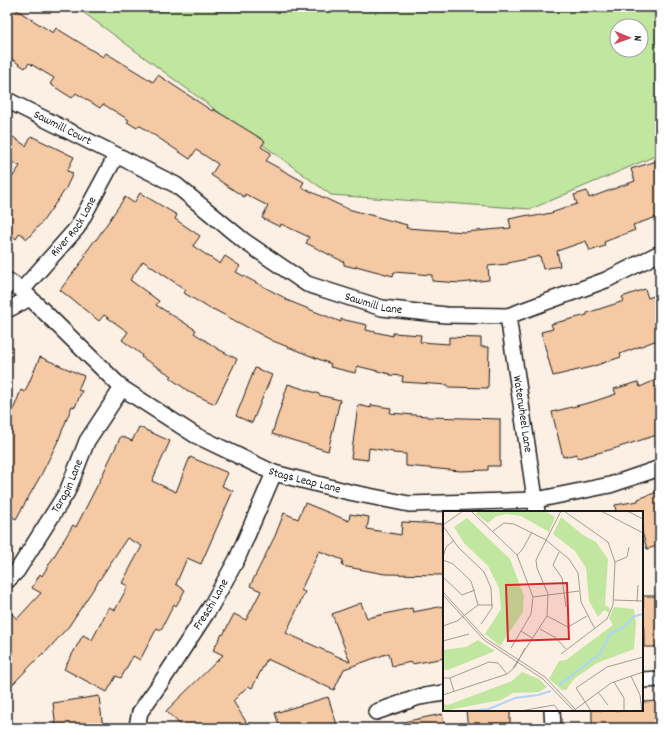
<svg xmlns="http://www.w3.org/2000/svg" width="667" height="735" viewBox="0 0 667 735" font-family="Dekko,sans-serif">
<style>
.green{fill:#c0e6a0;stroke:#6e815e;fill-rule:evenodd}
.building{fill:#f5c9a4;stroke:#1c1c1c}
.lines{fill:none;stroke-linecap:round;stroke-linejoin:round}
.minor-casing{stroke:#1c1c1c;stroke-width:18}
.minor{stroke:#fff;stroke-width:15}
.labels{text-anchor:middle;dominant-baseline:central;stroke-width:4;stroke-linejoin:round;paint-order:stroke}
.street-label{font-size:12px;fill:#1c1c1c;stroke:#fff}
.inset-river{fill:none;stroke:#afd4f8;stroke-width:2}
.inset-road{fill:none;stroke:#a29b94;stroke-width:1}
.view{fill:#d62828;fill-opacity:0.15;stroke:#d62828;stroke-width:2}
.inset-edge{fill:none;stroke:#1c1c1c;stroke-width:2}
</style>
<rect width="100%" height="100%" fill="#fcefe4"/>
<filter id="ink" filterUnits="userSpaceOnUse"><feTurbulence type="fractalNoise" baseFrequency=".025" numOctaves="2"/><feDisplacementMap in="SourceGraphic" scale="8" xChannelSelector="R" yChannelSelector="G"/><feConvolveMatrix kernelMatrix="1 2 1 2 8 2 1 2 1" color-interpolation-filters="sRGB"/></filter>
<g filter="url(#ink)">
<path class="green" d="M76,7H660V154L531,209L331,195ZM617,26H641V50H617Z"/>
<g class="building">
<path d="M7,7H12L53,33L56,28L103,57L106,53L153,82L158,75L212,111L213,109L265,141L261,147L271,153L266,161L304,182L301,187L348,209L407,225L406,228L465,232L511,228L509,219L529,215L530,217L551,213L577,204L574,195L587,191L589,198L635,181L631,169L660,160V216L633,225L635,230L604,242L605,246L590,251L586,241L557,251L560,266L543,269L540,256L508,263V264L488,266L489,280L460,283L432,281V275L394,272L393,276L356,266V268L344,265V262L306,243L309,237L281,224L280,227L262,218L268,206L245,194L244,197L211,175L218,164L196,150L190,159L139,125L137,128L127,122L129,120L103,104L100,108L76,93L72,98L50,84L54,78L29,63L25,68L7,56Z"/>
<path d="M7,133L26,146L31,136L74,157L67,171L73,173L65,190L43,221L27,239L20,233L16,239L7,231V185L20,166L7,160Z"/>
<path d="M140,193L177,215L175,219L200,236L193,246L220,264L225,256L240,266L236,272L285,298L284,299L341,322V319L367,325L366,330L393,336V333L421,335L420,342L449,344V337L481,338V347H489L488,388L448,387V385L402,382L403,376L390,375V374L357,366L355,373L330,367L331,364L273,341L213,309L212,310L184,293L186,290L143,261L130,280L159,301L156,305L196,330L194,333L218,349L237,359L215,404L191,393L170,378L172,376L141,357L142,355L122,340L128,332L104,315L99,321L60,290L86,256L84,255L95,240H96L125,197L134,203Z"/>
<path d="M645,289L648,298L660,294V339L620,354L621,357L591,367L553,376L541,332L553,329L551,324L587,315V313L624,301L622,297Z"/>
<path d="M40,357L84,376L78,390L82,391L75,407L72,406L58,441L41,475L16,519L7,514V430L12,419L10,418L21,390L25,392Z"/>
<path d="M255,368L272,375L252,423L236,416Z"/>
<path d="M660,378V434L613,449L578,458L577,454L563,457L552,412L592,402L616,394L614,389L638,382L640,387Z"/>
<path d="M288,384L319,394V395L340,400L328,451L272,434Z"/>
<path d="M358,405L371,408V405L391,408L390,413L427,416V417L500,419V466H488V470L461,471L406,466V454L393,453V452L369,448L368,460L351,458Z"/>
<path d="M139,427L170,441L152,481L176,492L190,457L228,473L222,486L233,491L201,564L187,558L176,584L185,590L176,606L174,604L161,630L157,628L140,660L133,656L121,678L116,676L107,692L64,669L83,635L92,640L109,607L115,610L128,586L122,583L142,546L127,538L69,626L44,654L43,653L7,690V609L17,619L41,593L32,588L40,574L42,576L73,525L76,527L99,482L121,436L132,441Z"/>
<path d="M660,491V545L647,549L642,532V512H616L615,505L638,501V499Z"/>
<path d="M305,503L349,521L350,514L369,517L367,529L401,535L402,522L443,524L442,540H444V575L385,574L342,566L343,560L319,551L301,590L305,592L286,633L350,662L332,614L361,603L367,618L412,608L413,612L444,606V658L412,664L411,662L392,666L389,653L344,669L334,690L267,659L252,688L248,686L233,701L250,728H184L166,711L223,655L213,650L222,634L223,635L234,614L246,620L261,591L250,586L275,536L284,513L298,519Z"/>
<path d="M643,596H660V647H644Z"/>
<path d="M99,696L103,728H56L53,703Z"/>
<path d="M328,697L338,728H280L275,713Z"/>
<path d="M660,701V728H592V710H642V702Z"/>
<path d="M473,710H510V728H468L466,711Z"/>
<path d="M442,714L445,728H403V722Z"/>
</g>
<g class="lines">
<defs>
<g id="minor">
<path id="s1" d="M7,100L176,185L244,241L307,284L382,308L446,315L508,316L606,280L660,253"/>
<path id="s2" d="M7,280L22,290L122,388L195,435L274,473L349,492L409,504L536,500L610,485L660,468"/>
<path id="s3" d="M22,290L77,228L116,156"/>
<path d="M7,310L30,298"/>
<path id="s4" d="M508,316L537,512"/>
<path id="s5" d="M7,581L17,571L67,492L87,441L122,388"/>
<path d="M642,680L660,679"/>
<path d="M552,710L553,728"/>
<path d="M376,712L419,697L444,693"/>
<path id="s6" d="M139,728L137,726L140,712L162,681L211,606L237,559L274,473"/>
</g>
</defs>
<use href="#minor" class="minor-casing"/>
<use href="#minor" class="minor"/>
</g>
</g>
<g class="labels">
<g class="street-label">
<text stroke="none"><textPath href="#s1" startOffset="62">Sawmill Court</textPath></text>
<text stroke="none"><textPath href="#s3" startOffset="82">River Rock Lane</textPath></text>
<text stroke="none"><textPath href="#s1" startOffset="423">Sawmill Lane</textPath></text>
<text stroke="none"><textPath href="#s4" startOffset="99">Waterwheel Lane</textPath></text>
<text stroke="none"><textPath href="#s2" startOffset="364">Stags Leap Lane</textPath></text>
<text stroke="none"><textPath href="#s5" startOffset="113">Tarapin Lane</textPath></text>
<text stroke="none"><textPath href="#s6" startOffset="146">Freschi Lane</textPath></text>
</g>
</g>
<g transform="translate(443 511)">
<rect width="200" height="200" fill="#fcefe4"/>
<path d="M35,0H102L112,6L106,21L78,5L63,3L52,6L45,12L33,3ZM118,6L140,24L153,31L165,48L162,94L167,97L166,102L161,99L155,106L146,90L143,57L132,40L110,23ZM24,7L67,48L81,85L80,101L57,135L42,123L58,98L56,77L45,55L21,32L11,16ZM171,96L191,98L193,112L191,138L154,152L131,168L123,179H119L106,168L116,150L123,149L170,114L166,107ZM35,129L52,140L5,159L0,158V139L23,136ZM79,161L96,168L104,176L96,181L70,182L58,189L0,200V193L5,194L69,170Z" fill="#c0e6a0"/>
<path class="inset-river" d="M116,174L157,143L167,123L179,117L192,105L200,103M25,200L46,198L72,187L95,184L108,180"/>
<path class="inset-road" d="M28,0L74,44L90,86L88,103L68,137M158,0L200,22M184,0L200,8M0,14L20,0M0,15L15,36L41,61L48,77L49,97L38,113M50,20L61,12L71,13L103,29L126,48L135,62L138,91L152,118M116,41L110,54L119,67L123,96M74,44L79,39L89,21M0,46L3,36L10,30M0,49L10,53L28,70L35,94M172,51L184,46L186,36M0,66L19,84L32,79M0,81L42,127L102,166L134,200M0,84L41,129L100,168L131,200M90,86L136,80M171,89L200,90M194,91L195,74M104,105L125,116L144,105M0,115L14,110L35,94H50M97,118L113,127L123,138M78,120L89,127M0,130L26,123M118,143L164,108L170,94L172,51L165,31L121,0M70,157L104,105L105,83L94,57L93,49L118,0M188,165L197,184L199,200M0,167H7L46,151L55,152L64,163M7,167L11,181M171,171L181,187V200M155,181L165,194M0,184L64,163L72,156L82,137M77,200L111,194L116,200M130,200L168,172L200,161M148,200L133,177L164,156L200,146"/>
<path class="view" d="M124,72L126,128L65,130L63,74Z"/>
<rect width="200" height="200" class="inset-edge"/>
</g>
<rect width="667" height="735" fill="none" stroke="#fff" stroke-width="24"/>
<rect x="12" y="12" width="643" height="711" fill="none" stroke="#1c1c1c" stroke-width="1.5" filter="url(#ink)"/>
<g transform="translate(629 38) rotate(92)"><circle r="19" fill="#ffffff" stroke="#a4a4a4"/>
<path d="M0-3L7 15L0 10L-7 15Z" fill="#d1495b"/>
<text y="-6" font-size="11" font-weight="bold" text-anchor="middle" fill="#1c1c1c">N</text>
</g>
</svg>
